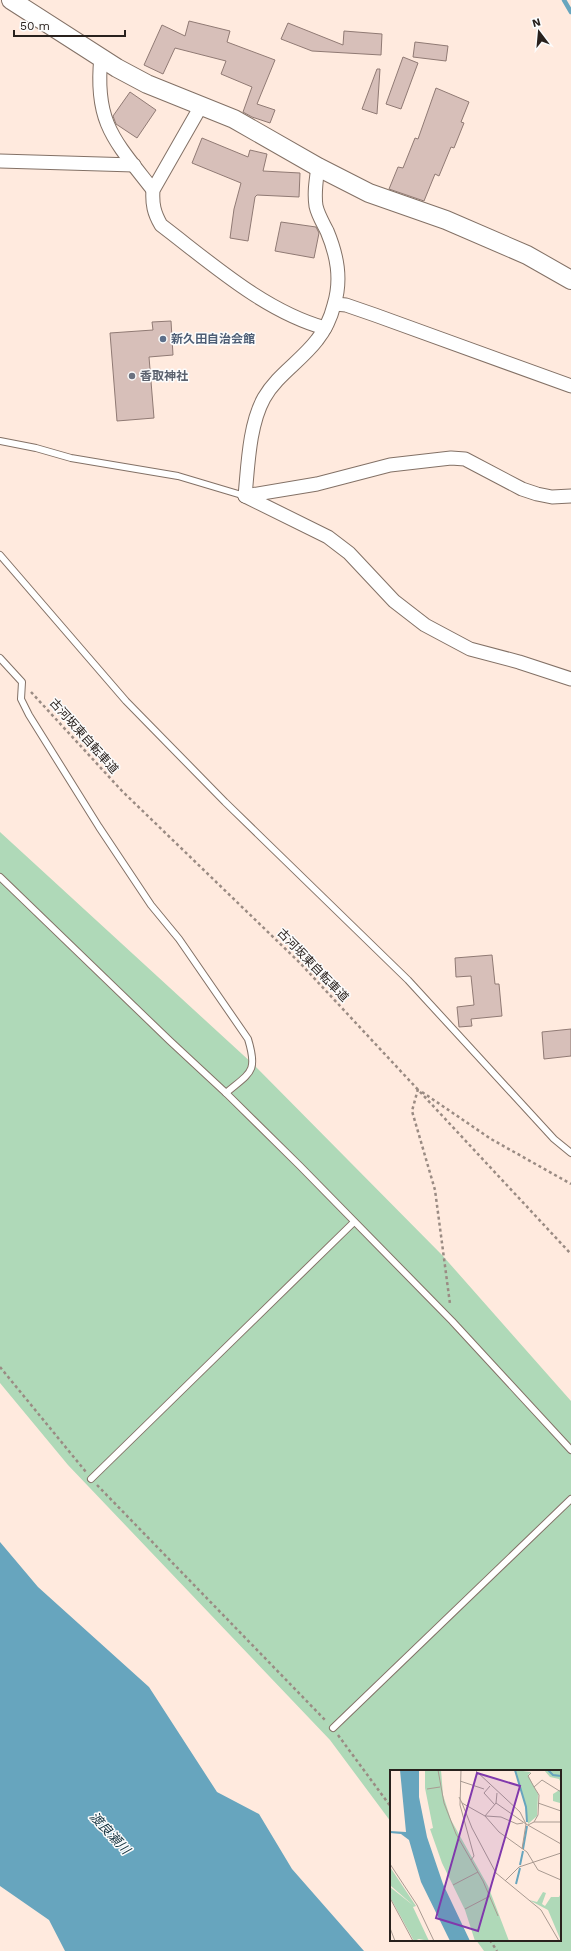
<svg xmlns="http://www.w3.org/2000/svg" width="571" height="1951" viewBox="0 0 571 1951" font-family="'Work Sans','Noto Sans JP',sans-serif">
<style>
.green{fill:#afd9b8}
.water{fill:#67a5be}
.lines{fill:none;stroke-linecap:round;stroke-linejoin:round}
.stream{stroke:#67a5be;stroke-width:4.5}
.building{fill:#d7bfb9;stroke:#907a74}
.lane-casing{stroke:#837166;stroke-width:8}
.street-casing{stroke:#837166;stroke-width:15}
.secondary-casing{stroke:#837166;stroke-width:20}
.path{stroke:#9a8b83;stroke-width:2.5;stroke-dasharray:3 3;stroke-linecap:butt}
.lane{stroke:#fff;stroke-width:6}
.street{stroke:#fff;stroke-width:13}
.secondary{stroke:#fff;stroke-width:18}
.service-dot{fill:#5c6f8a;stroke:#fcfcfc;stroke-width:1.5}
.worship-dot{fill:#6b7280;stroke:#fcfcfc;stroke-width:1.5}
.labels{text-anchor:middle;dominant-baseline:central;stroke-width:3;stroke-linejoin:round;paint-order:stroke}
.service-label{font-size:12px;font-weight:bold;fill:#4e5e75;stroke:#fcfcfc;text-anchor:start}
.worship-label{font-size:12px;font-weight:bold;fill:#5b616d;stroke:#fcfcfc;text-anchor:start}
.street-label{font-size:12px;fill:#29211d;stroke:#fcfcfc}
.water-label{font-size:13px;font-style:italic;fill:#173541;stroke:#fcfcfc}
.inset-river{fill:none;stroke:#67a5be;stroke-width:2}
.inset-road{fill:none;stroke:#a99a91;stroke-width:1}
.view{fill:#8039ac;fill-opacity:0.15;stroke:#8039ac;stroke-width:2}
.inset-edge{fill:none;stroke:#29211d;stroke-width:2}
</style>
<rect width="100%" height="100%" fill="#ffeade"/>
<path class="green" d="M0,832L254,1065L442,1255L571,1401V1951H484L476,1940H560V1771H391V1822L330,1740L68,1465L0,1383Z"/>
<path class="water" d="M0,1542L38,1587L149,1687L217,1792L259,1814L292,1869L364,1951H65L49,1920L0,1886Z"/>
<g class="lines">
<path class="stream" d="M564,0L571,12"/>
</g>
<g class="building">
<path d="M189,21L230,31L227,42L275,60L257,104L275,110L270,123L252,117L243,112L252,87L221,74L226,61L175,48L163,74L144,65L162,25L185,36Z"/>
<path d="M288,23L343,45L344,31L382,34L381,55L312,51L281,39Z"/>
<path d="M415,42L448,46L446,61L413,57Z"/>
<path d="M403,57L418,63L401,109L386,104Z"/>
<path d="M377,69H380L377,114L362,109Z"/>
<path d="M436,88L469,102L461,122L464,123L454,148L451,147L439,176L435,174L424,201L389,189L398,167L403,168L415,138L418,139Z"/>
<path d="M130,92L156,110L137,138L116,124L113,116Z"/>
<path d="M202,138L248,157L250,150L267,154L263,171L300,173L299,197L257,195L255,197L248,241L230,238L234,209L241,183L192,163Z"/>
<path d="M281,222L316,227L319,233L314,258L275,251Z"/>
<path d="M171,321L173,355L149,357L154,418L117,421L110,333L153,330L152,322Z"/>
<path d="M492,955L495,984H499L502,1016L471,1019L472,1026L459,1027L457,1007L474,1005L471,976L456,977L455,958Z"/>
<path d="M571,1029V1056L544,1059L542,1032Z"/>
</g>
<g class="lines">
<defs>
<g id="lane">
<path d="M0,441L36,448L71,458L178,476L245,496"/>
<path d="M0,555L126,701L225,802L408,980L554,1139L571,1153"/>
<path d="M0,658L22,682L21,699L29,715L99,827L151,905L179,939L248,1039C258,1072 251,1072 226,1093"/>
<path d="M0,877L170,1041L226,1093L300,1166L452,1321L571,1450"/>
<path d="M91,1479L354,1222"/>
<path d="M333,1728L571,1499"/>
</g>
<g id="street">
<path d="M101,57C94,123 115,141 153,190"/>
<path d="M201,106L153,190C152,204 154,213 161,225C211,263 264,311 325,328"/>
<path d="M0,161L134,165"/>
<path d="M335,304L346,305L375,315L571,386"/>
<path d="M245,496L328,537L349,553L394,601L425,625L470,649L519,662L571,679"/>
<path d="M245,496C248,466 249,425 264,398C277,375 301,361 317,340C325,330 331,317 334,305C342,279 337,255 327,231C323,223 318,215 316,206C314,193 316,181 318,167"/>
<path d="M245,496L317,484L390,465L451,458L465,459L522,489L537,494L552,497L571,496"/>
</g>
<path id="secondary" d="M11,0L117,68L147,84L234,119L318,167L369,193L446,220L527,255L571,280"/>
</defs>
<use href="#lane" class="lane-casing"/>
<use href="#street" class="street-casing"/>
<use href="#secondary" class="secondary-casing"/>
<g class="path">
<path d="M31,692L122,791L300,963L571,1254"/>
<path d="M418,1089L412,1111L435,1190L450,1304"/>
<path d="M422,1092L491,1139L571,1184"/>
<path d="M0,1367L86,1472"/>
<path d="M97,1485L326,1721"/>
<path d="M338,1735L391,1807"/>
<path d="M490,1940L497,1951"/>
</g>
<use href="#lane" class="lane"/>
<use href="#street" class="street"/>
<use href="#secondary" class="secondary"/>
</g>
<circle class="service-dot" cx="163" cy="339" r="4"/>
<circle class="worship-dot" cx="132" cy="376" r="4"/>
<g class="labels">
<g class="service-label">
<text x="171" y="339">新久田自治会館</text>
</g>
<g class="worship-label">
<text x="140" y="376">香取神社</text>
</g>
<g class="street-label">
<text transform="translate(84 736) rotate(48)">古河坂東自転車道</text>
<text transform="translate(313 965) rotate(46)">古河坂東自転車道</text>
</g>
<g class="water-label">
<text transform="translate(110 1833) rotate(47)">渡良瀬川</text>
</g>
</g>
<g transform="translate(390 1770)">
<rect width="171" height="171" fill="#ffeade"/>
<path d="M35,0H51L53,25L61,50L98,116L119,171H85L75,140L52,93L40,59L43,58L35,18ZM125,0L141,2L138,5L148,24L147,46L138,54L135,32ZM154,0H171V13L169,9L160,7ZM171,19V38L170,33L163,31V24ZM0,97L26,136L23,137L39,171L29,169L24,171L0,127V117L24,136L1,116ZM153,122L156,123L152,134L155,136L161,127H169L171,123V171L158,140L139,130L147,132Z" fill="#afd9b8"/>
<path d="M10,0H29V27L37,67L53,114L80,171H60L31,112L19,70L11,64L0,63V61L16,62Z" fill="#67a5be"/>
<path class="inset-river" d="M125,0L136,37L137,52M158,0L163,5L171,6M133,79L137,56M130,95L133,81M126,114L130,98"/>
<path class="inset-road" d="M48,0L54,33L66,64L93,111L108,146M71,0L70,35L84,86L81,90M85,0L130,42L136,54L171,74M141,3L138,6L144,17M70,11L94,19M100,16L94,23L105,35M37,19L50,17M69,27L72,33L95,46L109,62L137,82L148,100L171,110M72,33L82,58L106,103L151,140L169,171M106,33L136,54L132,79M148,33L171,41M95,46L106,33L107,23M96,46L111,47L127,54L133,53M144,52H171M138,55L144,52L148,45L149,25L144,17L152,10L171,22M0,94L27,135L44,171M115,111L129,97L171,83M63,115L88,102M0,128L23,171M75,139L100,126M0,158L5,171"/>
<path class="view" d="M87,3L130,16L88,161L46,148Z"/>
<rect width="171" height="171" class="inset-edge"/>
</g>
<g transform="translate(539 32) rotate(344)" stroke="#fcfcfc" stroke-width="3" paint-order="stroke">
<path d="M0-3L7 15L0 10L-7 15Z" fill="#29211d"/>
<text y="-6" font-size="11" font-weight="bold" text-anchor="middle" fill="#29211d">N</text>
</g>
<path d="M14 30v6h111v-6" fill="none" stroke="#29211d" stroke-width="2"/>
<text x="20" y="30" font-size="12" fill="#29211d" stroke="#fcfcfc" stroke-width="3" paint-order="stroke">50 m</text>
</svg>
